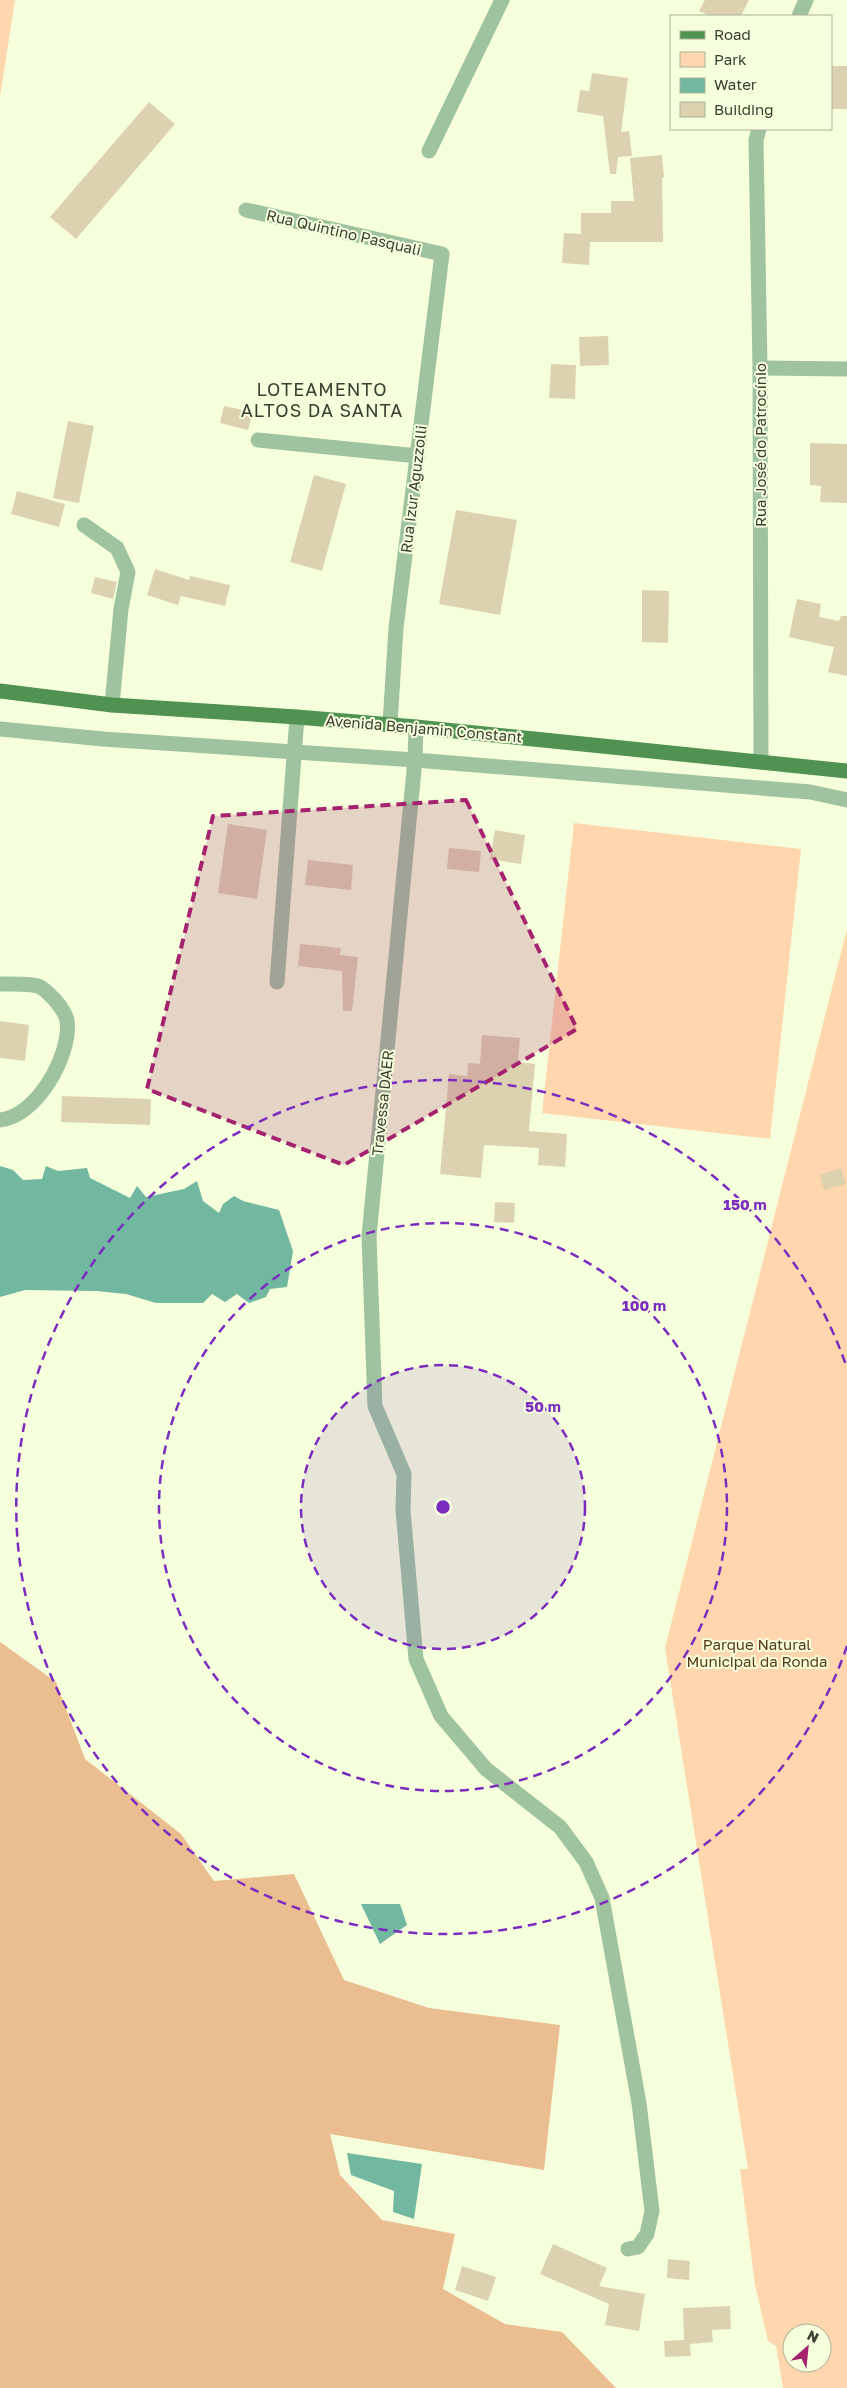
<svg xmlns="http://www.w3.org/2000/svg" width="847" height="2388" viewBox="0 0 847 2388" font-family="'Golos Text',sans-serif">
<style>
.green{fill:#ffd6ad;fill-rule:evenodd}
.forest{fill:#eabe90}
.water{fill:#72b7a0}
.building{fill:#dcd2b0}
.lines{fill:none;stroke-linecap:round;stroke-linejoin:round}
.minor{stroke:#9fc39f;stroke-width:15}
.major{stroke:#4f9252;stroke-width:15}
.marked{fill:#a5226f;fill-opacity:0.2;stroke:#a5226f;stroke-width:4;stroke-dasharray:10 6;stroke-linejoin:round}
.ring{fill:none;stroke:#7b2cbf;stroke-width:2.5;stroke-dasharray:9 6}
.labels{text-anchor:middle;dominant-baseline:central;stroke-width:4;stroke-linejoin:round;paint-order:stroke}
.street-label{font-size:15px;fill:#3b3e30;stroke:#f6ffdc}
.park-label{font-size:15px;fill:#593a18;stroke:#f6ffdc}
.quarter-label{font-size:18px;letter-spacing:1px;fill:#3b3e30;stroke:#f6ffdc}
.centre{fill:#7b2cbf;stroke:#f6ffdc;stroke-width:2.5}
.ring-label{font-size:15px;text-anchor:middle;font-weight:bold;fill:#7b2cbf;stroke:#f6ffdc;stroke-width:4;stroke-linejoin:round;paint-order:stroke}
</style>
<rect width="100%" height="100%" fill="#f6ffdc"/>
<g class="green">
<path d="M0,0H15L0,97Z"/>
<path d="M574,823L801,849L770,1139L542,1113Z"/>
<path d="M847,929V2388H783L776,2346L768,2341L755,2285L740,2169H748L665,1648ZM792,2333H822V2363H792Z"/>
</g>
<path class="forest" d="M0,1642L56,1682L85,1759L181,1834L214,1881L294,1874L344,1980L429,2008L560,2025L544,2170L330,2134L340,2175L382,2220L455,2234L443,2289L505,2324L562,2332L616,2388H0Z"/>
<g class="water">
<path d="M0,1166L13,1170L23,1180L42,1179L46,1166L58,1171L87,1168L90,1178L130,1198L137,1186L146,1197L184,1189L197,1181L203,1201L219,1213L223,1204L234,1196L243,1201L279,1210L293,1251L287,1287L270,1289L266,1297L249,1303L237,1294L225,1302L212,1294L203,1303H156L126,1294L96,1291L25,1290L0,1297Z"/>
<path d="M361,1904H400L407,1925L380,1944Z"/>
<path d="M347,2153L422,2164L414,2219L393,2212L394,2191L351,2175Z"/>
</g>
<g class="building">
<path d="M705,0H749L741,16H710L699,11Z"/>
<path d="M832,66H847V109H831Z"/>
<path d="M592,73L628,78L621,132L629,131L632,156L618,157L616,174H610L603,116L577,112L580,90L589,91Z"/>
<path d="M149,102L175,124L76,239L50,217Z"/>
<path d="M662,155L664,177L662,178L663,242H590L589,265L562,263L564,233L581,234V213H611V201H634L630,158Z"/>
<path d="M608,336L609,365L580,366L579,337Z"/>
<path d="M551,364L576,365L575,399L549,398Z"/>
<path d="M224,406L253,412L248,430L220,423Z"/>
<path d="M68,421L94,426L79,503L53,498Z"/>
<path d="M810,443L847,444V503L820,502L821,486L810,485Z"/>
<path d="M314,475L346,484L322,571L290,562Z"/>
<path d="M17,491L65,504L59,527L11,514Z"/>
<path d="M456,510L517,520L500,615L439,604Z"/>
<path d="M155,569L189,580L190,576L230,585L225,606L181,596L178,605L147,595Z"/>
<path d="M95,577L117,582L113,599L91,593Z"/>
<path d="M642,590L669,591L668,643L642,642Z"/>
<path d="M797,599L821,604L819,617L839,621L841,616H847V676L828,672L834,647L789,637Z"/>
<path d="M228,824L267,830L257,899L218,893Z"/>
<path d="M495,830L525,835L521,864L490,859Z"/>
<path d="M449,848L481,851L479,872L447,869Z"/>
<path d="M308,860L353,865L351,890L305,885Z"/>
<path d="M300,944L341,948L340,955L358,957L352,1011H343L342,971L298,966Z"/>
<path d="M0,1021L29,1025L25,1061L0,1058Z"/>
<path d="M482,1035L520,1038L518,1062L535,1064L529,1131L567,1134L565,1167L538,1165L539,1148L484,1145L481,1178L440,1174L449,1074L467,1076L468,1063L480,1064Z"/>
<path d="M62,1096L151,1099L150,1125L61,1122Z"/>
<path d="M841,1168L846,1184L824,1190L820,1175Z"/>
<path d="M495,1202L515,1203L514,1223L494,1222Z"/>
<path d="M553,2244L607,2268L599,2286L645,2294L639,2331L605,2325L609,2304L540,2274Z"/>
<path d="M668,2259L690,2261L689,2280L667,2278Z"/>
<path d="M462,2266L496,2277L488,2301L455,2290Z"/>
<path d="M730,2306L731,2329L712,2330L713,2342L690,2344L691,2356L665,2357L664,2341L684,2340L683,2308Z"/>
</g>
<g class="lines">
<g class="minor">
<path d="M799,16L806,0"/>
<path d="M759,129L756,140L760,368L761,762"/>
<path d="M429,151L502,0"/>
<path d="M246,210L442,254L396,628L390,724"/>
<path d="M760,368L847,369"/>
<path d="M258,440L418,456"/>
<path d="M84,525L117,548L128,572L121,609L112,705"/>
<path d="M416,727L415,760L369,1236L375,1406L404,1474L403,1510L416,1659L441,1716L486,1769L560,1827L586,1862L602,1898L639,2103L652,2211L647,2234L638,2247L628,2249"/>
<path d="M0,729L103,739L415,760L810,792L847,800"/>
<path d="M277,982L297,717"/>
<path d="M0,984C12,984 27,983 38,986C42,987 47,992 50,995C56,1000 65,1012 67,1020C72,1055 36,1117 0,1120"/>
</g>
<path class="major" d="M0,691L112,705L297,717L416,727L847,771"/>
</g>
<path class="marked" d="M466,800L577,1029L344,1165L147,1089L213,816Z"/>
<circle cx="443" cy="1507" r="142" fill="#7b2cbf" fill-opacity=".12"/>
<g class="ring">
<circle cx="443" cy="1507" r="142"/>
<circle cx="443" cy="1507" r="284"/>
<path d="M847 1646A427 427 0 1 1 847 1368"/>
</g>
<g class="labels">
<g class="street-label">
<text transform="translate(344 232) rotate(13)">Rua Quintino Pasquali</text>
<text transform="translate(760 445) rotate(-90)">Rua José do Patrocínio</text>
<text transform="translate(413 489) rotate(-83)">Rua Izur Aguzzolli</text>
<text transform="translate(424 728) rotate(5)">Avenida Benjamin Constant</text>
<text transform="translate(382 1103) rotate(-84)">Travessa DAER</text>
</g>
<g class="park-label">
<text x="757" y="1644">Parque Natural<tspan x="757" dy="17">Municipal da Ronda</tspan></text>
</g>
<g class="quarter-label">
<text x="322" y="389">LOTEAMENTO<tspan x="322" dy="21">ALTOS DA SANTA</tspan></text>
</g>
</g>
<circle cx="443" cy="1507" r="8" class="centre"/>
<g class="ring-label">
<text x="745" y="1210">150 m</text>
<text x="644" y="1311">100 m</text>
<text x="543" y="1412">50 m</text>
</g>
<rect x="670" y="15" width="162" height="115" fill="#f6ffdc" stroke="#abb297"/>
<rect x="680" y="31" width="25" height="8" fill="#4f9252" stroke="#abb297"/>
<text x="714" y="40" font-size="15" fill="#3b3e30">Road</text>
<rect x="680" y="52" width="25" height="15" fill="#ffd6ad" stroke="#abb297"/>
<text x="714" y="65" font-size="15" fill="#3b3e30">Park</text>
<rect x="680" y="78" width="25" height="15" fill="#72b7a0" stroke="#abb297"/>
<text x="714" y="90" font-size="15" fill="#3b3e30">Water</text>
<rect x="680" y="102" width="25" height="15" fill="#dcd2b0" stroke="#abb297"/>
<text x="714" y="115" font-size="15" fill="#3b3e30">Building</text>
<g transform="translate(807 2348) rotate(27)"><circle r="24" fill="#f6ffdc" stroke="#abb297"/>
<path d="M0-4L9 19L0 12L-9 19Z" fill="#a5226f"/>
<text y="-8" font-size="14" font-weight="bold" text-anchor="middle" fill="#3b3e30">N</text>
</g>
</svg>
